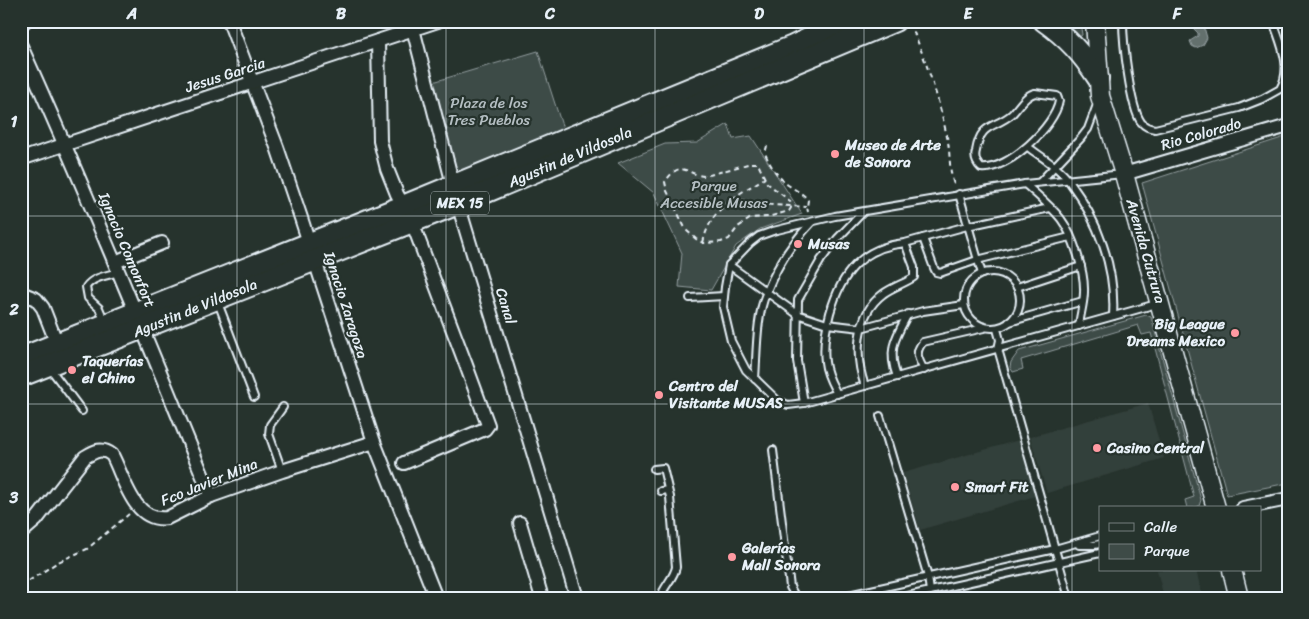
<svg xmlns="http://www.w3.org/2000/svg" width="1309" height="619" viewBox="0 0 1309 619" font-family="Sriracha,sans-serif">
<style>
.built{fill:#333f3a}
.green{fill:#3e4b47;stroke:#939ea0}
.water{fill:#636f6d;stroke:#98a3a5}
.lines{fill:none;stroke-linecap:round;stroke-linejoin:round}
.lane-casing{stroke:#e8f1f8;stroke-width:10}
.street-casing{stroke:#e8f1f8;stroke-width:16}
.secondary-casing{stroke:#e8f1f8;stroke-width:21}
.primary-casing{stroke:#e8f1f8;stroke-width:24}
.path{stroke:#e8f1f8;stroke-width:2;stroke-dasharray:5 4;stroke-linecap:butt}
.lane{stroke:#26332d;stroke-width:6}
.street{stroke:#26332d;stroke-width:12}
.secondary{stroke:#26332d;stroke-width:18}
.primary{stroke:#26332d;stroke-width:20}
.grid{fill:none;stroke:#e8f1f8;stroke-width:1;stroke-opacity:0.55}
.poi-dot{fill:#ff9aa2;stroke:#26332d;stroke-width:2}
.labels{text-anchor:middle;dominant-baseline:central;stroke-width:4.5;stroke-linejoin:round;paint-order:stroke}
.shield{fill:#26332d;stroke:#aeb8bb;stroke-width:1}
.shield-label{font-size:14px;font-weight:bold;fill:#e8f1f8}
.street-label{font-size:15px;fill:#e8f1f8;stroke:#26332d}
.park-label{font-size:15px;fill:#b5bfc3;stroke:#26332d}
.poi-label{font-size:15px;font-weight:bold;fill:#e8f1f8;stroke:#26332d;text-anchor:start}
.neatline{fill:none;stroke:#e8f1f8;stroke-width:2}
.grid-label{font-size:16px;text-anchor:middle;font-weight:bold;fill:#e8f1f8}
</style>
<rect width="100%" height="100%" fill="#26332d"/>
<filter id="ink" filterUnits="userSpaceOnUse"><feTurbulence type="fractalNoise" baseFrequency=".02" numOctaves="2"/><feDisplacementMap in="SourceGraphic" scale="10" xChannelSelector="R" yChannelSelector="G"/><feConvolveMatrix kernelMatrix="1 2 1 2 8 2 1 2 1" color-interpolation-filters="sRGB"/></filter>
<g filter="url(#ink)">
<g class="built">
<path d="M1148,403L1164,458L1047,493L1030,437Z"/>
<path d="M1019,440L1035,496L920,530L903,473Z"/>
<path d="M1157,570H1196L1203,598H1164Z"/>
</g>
<g class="green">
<path d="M1060,21H1080L1082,35L1079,37Z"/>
<path d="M538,51L564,132L457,172L433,82Z"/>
<path d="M728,124L733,139L751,136L802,214L760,229L736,246L711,290L679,287L682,253L654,193L618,163L665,144L697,143Z"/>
<path d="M1288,136V483L1227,495L1142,183Z"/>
<path d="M1146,315L1151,317L1201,500L1199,506L1195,508H1187L1185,500L1194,497L1151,333L1142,335L1138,325L1021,360L1023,369L1013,372L1010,367L1011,362L1019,351Z"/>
</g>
<path class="water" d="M1197,24L1204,27L1207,38L1203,45L1196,48L1192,46L1190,41L1198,36V33L1193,28Z"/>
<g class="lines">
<defs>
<g id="lane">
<path d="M1123,21C1123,42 1130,107 1141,122C1145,127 1149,128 1155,129L1239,108L1262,99L1280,89C1293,67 1280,43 1273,21"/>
<path d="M1035,93L1057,96L1059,101C1055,126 1008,171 981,168C976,163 974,158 976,151C981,122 994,129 1012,114C1019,107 1025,95 1035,93Z"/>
<path d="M1028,147C1041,157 1059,167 1069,181C1098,220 1116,268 1113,316"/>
<path d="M1123,174L1025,184L835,216L773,231L759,236L750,243L729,265L725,287L723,307L731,341L746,370L777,400L788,405L804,403L1160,303"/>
<path d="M1040,182L1081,138L1088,129L1098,102"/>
<path d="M1025,184C1037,195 1051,206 1061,219C1073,235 1085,272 1084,292C1084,303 1080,315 1079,326"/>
<path d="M959,194L982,274"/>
<path d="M1050,208L967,226L923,238L934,268L936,272L940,273L977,260L1070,237"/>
<path d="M905,243L923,238"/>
<path d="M729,265L797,314L827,324L861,328L923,311L964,305"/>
<circle cx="992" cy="300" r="28"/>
<path d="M1017,287L1081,266"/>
<path d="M690,298L724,296"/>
<path d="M217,300L254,397"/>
<path d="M105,322L99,308L88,298L86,287C92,277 109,275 119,272"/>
<path d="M1009,322L1083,301"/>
<path d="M997,329L1000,340L998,349L1069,598"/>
<path d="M49,367L82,411"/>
<path d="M924,370C918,358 914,353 923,342L984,328"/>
<path d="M897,377C887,350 895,338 908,314"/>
<path d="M755,379C757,351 756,316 767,291C777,266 793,242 811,223"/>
<path d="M837,394C832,384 826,374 825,362C823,346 826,328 830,313C841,274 862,247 905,243L914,267V277C908,282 892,287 883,294C856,314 854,356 865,386"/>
<path d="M804,403L797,361L798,300L821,260L837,239L863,212"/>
<path d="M880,416L928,577L930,591"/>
<path d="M773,450L790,587L796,598"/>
<path d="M654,469L663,468L670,497L676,567C674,578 664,586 660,598"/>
<path d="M282,471L269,434L270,425L283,407"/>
<path d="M661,491L668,490"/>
<path d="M1079,545H1094L1100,544"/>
<path d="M835,598L1055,549L1100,536"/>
<path d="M899,598L1100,553"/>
</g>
<g id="street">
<path d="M229,21L277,147L301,218L374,442L436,598"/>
<path d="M411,21L458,204L577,598"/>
<path d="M21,24L25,21"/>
<path d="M378,41L380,141L387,169L397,194L412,222L466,365L488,425L485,429L404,463"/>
<path d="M21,46C88,195 149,345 211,496"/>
<path d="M21,159L438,21"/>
<path d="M1124,174L1288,126"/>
<path d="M115,262L162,243"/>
<path d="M21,293L36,299L43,308L57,344"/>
<path d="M1243,508L1288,499"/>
<path d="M520,523L542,598"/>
<path d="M21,533L36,520L85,457C95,451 102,447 112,455C124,477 133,523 167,518L211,496L282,471L374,442"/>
</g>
<g id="secondary">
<path d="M1095,21L1100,96L1124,174L1216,508"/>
<path d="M1232,570L1239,598"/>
</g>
<g id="primary">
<path d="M1044,21C1068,38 1082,54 1098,78"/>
<path d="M21,358L403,206L793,46L845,21"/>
<path d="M21,376L458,204L895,21"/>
</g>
</defs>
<use href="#lane" class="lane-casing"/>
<use href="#street" class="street-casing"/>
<use href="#secondary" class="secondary-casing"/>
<use href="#primary" class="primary-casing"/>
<g class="path">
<path d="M910,23C926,61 939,98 947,137C951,153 948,171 955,187"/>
<path d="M767,146L765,153C770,166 778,177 788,185C795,190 803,193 808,200L807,207L808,212"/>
<path d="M751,163H756L759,166L767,183L790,201L791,208L789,211L768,217L751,218L738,227L729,239L721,242L703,243L696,239L686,230L667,191L665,182C682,157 686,176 706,176Z"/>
<path d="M732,199L773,205L806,207"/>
<path d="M703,243C710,208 737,195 765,178"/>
<path d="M21,586L58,562L87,549L129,514"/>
</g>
<use href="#lane" class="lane"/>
<use href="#street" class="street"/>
<use href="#secondary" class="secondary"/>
<use href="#primary" class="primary"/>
</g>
</g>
<path class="grid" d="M237,21V598M446,21V598M655,21V598M864,21V598M1072,21V598M21,216H1288M21,404H1288"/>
<g class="poi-dot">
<circle cx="835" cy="154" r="5"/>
<circle cx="798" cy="244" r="5"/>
<circle cx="1235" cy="333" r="5"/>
<circle cx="72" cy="370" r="5"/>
<circle cx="659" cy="395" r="5"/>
<circle cx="1097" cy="448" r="5"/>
<circle cx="955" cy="487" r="5"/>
<circle cx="732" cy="557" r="5"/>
</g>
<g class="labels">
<rect class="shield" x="431" y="191.5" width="58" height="23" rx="4"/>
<g class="shield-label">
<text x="460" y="203">MEX 15</text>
</g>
<g class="street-label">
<text transform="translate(225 75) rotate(-18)">Jesus Garcia</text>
<text transform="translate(1201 134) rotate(-16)">Rio Colorado</text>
<text transform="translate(570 157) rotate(-23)">Agustin de Vildosola</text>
<text transform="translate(127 250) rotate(67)">Ignacio Comonfort</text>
<text transform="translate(1146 251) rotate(74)">Avenida Cutrura</text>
<text transform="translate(346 305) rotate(72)">Ignacio Zaragoza</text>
<text transform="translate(506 306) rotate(73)">Canal</text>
<text transform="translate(195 308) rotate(-22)">Agustin de Vildosola</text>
<text transform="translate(209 482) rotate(-22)">Fco Javier Mina</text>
</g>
<g class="park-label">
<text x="489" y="103">Plaza de los<tspan x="489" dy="17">Tres Pueblos</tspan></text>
<text x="714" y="186">Parque<tspan x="714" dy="17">Accesible Musas</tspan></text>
</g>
<g class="poi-label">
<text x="845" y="145">Museo de Arte<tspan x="845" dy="17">de Sonora</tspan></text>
<text x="808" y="244">Musas</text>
<text x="1225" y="324" text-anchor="end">Big League<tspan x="1225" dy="17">Dreams Mexico</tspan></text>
<text x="82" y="361">Taquerías<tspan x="82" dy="17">el Chino</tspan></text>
<text x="669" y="386">Centro del<tspan x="669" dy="17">Visitante MUSAS</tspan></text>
<text x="1107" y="448">Casino Central</text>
<text x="965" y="487">Smart Fit</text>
<text x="742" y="548">Galerías<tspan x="742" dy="17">Mall Sonora</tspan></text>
</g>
</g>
<rect width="1309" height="619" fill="none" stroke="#26332d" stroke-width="55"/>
<rect x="1099" y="506" width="162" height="65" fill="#26332d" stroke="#747f7e"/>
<rect x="1109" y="523" width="25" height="8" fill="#26332d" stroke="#747f7e"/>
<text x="1144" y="532" font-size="15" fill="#e8f1f8">Calle</text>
<rect x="1109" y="544" width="25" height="15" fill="#3e4b47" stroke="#747f7e"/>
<text x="1144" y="556" font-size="15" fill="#e8f1f8">Parque</text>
<rect x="28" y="28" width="1254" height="564" class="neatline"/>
<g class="grid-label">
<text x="132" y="19">A</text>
<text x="341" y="19">B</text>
<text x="550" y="19">C</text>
<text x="759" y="19">D</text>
<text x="968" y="19">E</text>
<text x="1177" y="19">F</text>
<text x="14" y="127">1</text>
<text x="14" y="315">2</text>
<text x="14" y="503">3</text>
</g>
</svg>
